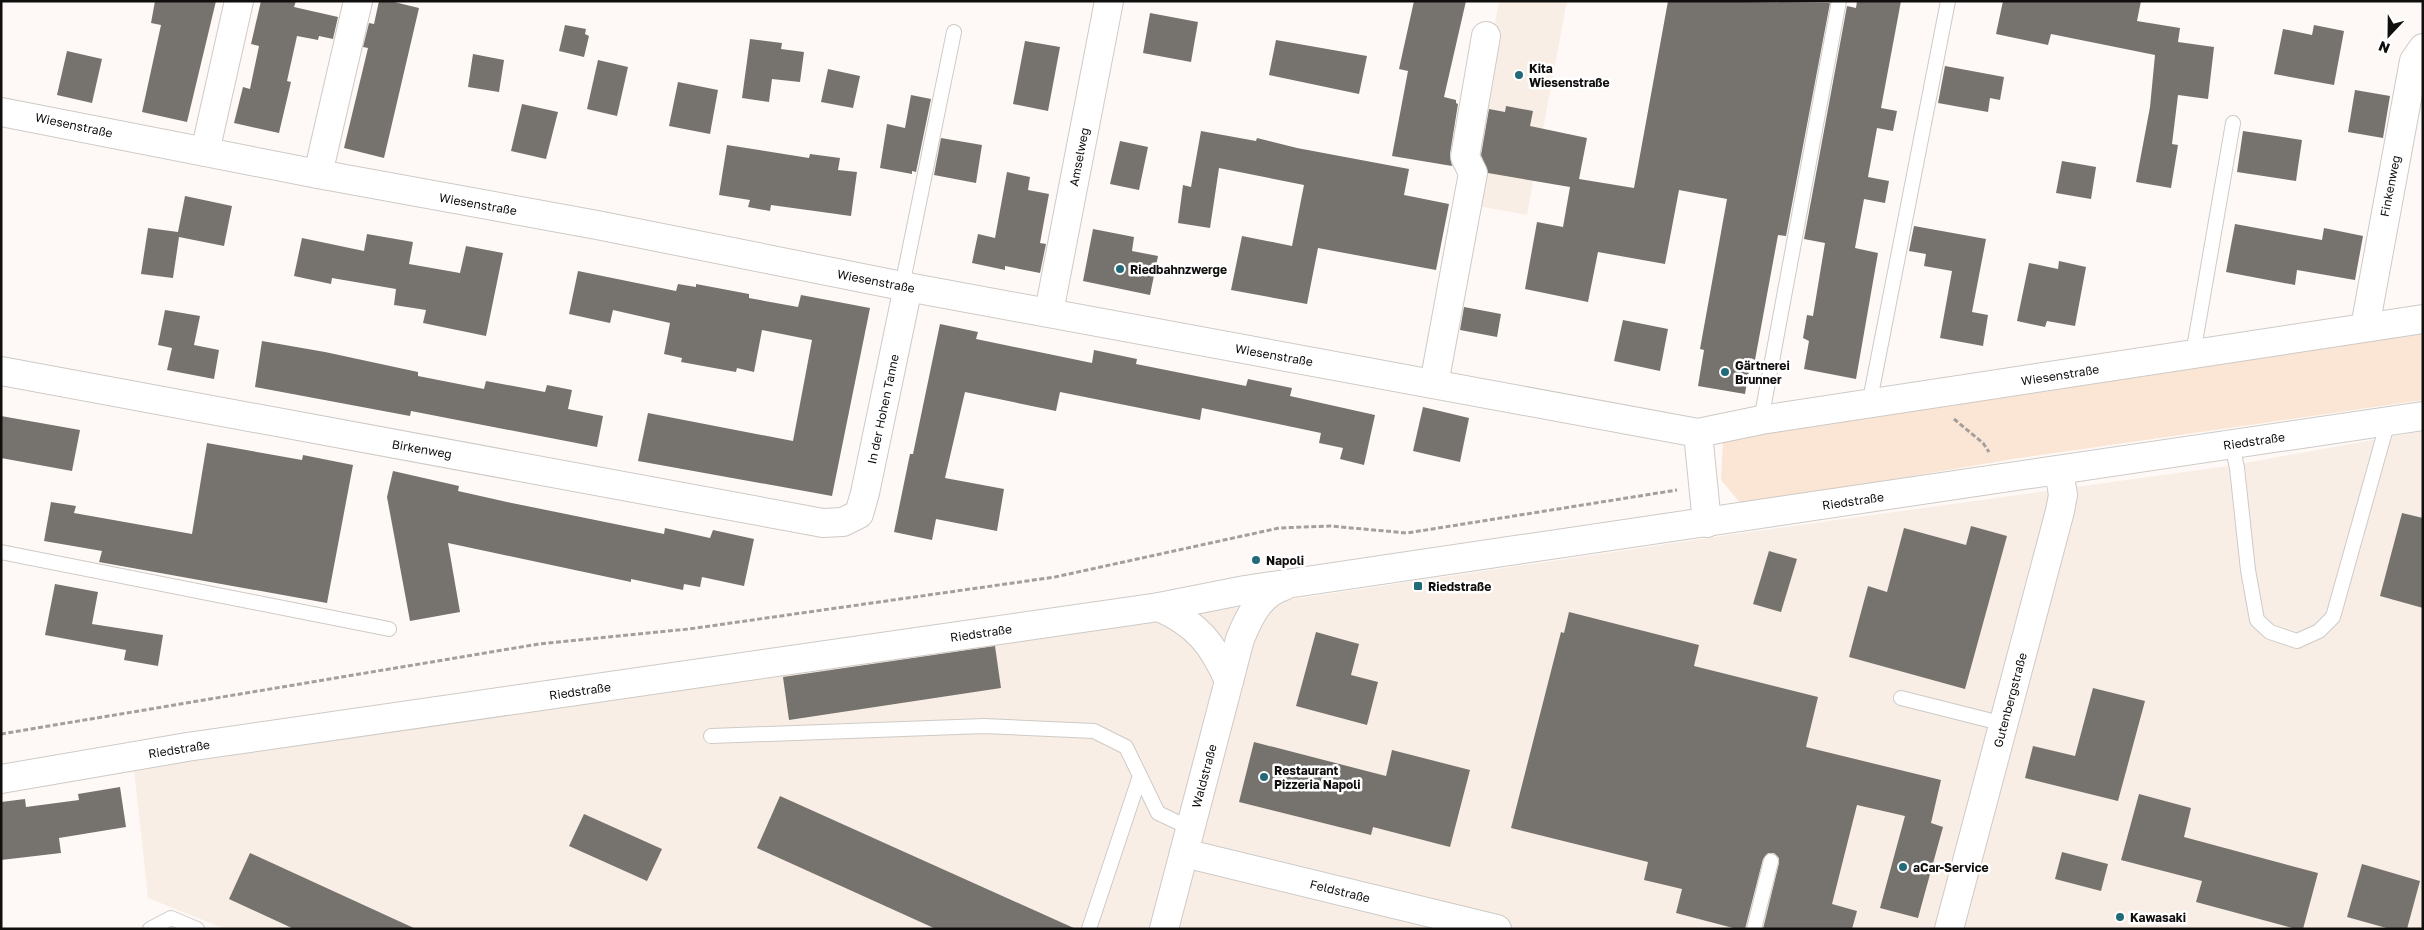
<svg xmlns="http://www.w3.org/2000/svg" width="2424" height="930" viewBox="0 0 2424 930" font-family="'Golos Text',sans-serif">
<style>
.built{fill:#f9eee5}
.green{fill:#fbe5d4}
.building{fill:#76736f}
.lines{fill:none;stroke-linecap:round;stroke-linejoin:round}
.service-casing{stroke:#cecac6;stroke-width:16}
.minor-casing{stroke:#cecac6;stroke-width:30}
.path{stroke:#a39f9d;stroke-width:3;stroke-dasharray:5 2.5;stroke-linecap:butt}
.service{stroke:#fff;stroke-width:14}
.minor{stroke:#fff;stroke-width:28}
.poi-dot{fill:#226a77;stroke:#fff;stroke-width:2}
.labels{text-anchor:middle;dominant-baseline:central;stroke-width:5;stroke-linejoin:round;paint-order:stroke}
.poi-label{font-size:12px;font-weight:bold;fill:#110f0e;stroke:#fff;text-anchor:start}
.street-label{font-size:12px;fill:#110f0e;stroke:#fff}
</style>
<rect width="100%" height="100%" fill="#fef9f6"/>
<g class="built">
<path d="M1499,1H1567L1527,215L1477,206L1486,159L1478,158L1472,149Z"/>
<path d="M2423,431V929H225L148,898L134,770L1749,532L2228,466Z"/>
</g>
<path class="green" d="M2423,330V400L2013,459L1742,505L1721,480L1723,442L1749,433Z"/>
<g class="building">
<path d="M155,1H216L187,122L142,112L161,25L151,23Z"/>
<path d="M261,1H296L294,7L338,17L333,39L319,36L318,40L297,36L287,81L291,82L279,133L234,123L243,87L250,89L259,46L251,44Z"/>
<path d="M379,1H390L419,8L384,158L344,148L368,48L363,47L369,23L374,24Z"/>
<path d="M1414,1H1466L1444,97L1456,100V103L1458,104L1450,154L1452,166L1392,156L1408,71L1399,69Z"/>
<path d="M1668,1L1830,3L1786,236L1778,235L1755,360L1751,358L1745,394L1698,386L1704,350L1700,349L1727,199L1679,190L1665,264L1598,252L1588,302L1525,289L1537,222L1563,227L1570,187L1488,173L1481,155L1489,109L1505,112L1506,106L1533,111L1530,126L1587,138L1579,179L1634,188Z"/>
<path d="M1857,1H1901L1881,108L1897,111L1893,131L1877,128L1868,177L1889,181L1885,203L1864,199L1855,248L1878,253L1856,379L1804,369L1809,341L1803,338L1807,315L1813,316L1825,243L1804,239L1847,6L1856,8Z"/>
<path d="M2003,1H2141L2137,21L2180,28L2178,42L2214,47L2208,99L2178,95L2172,144L2178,145L2171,188L2136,182L2150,107L2155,55L2051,34L2048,45L1996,34Z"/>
<path d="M1150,13L1198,22L1191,62L1143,53Z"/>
<path d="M565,25L586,29L585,34L589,36L584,57L559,51Z"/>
<path d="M2314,25L2344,31L2334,85L2274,74L2283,29L2312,35Z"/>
<path d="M750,39L782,43L781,49L804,52L800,82L772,79L769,102L742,98Z"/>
<path d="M1276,40L1367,56L1359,94L1269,75Z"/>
<path d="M1025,41L1060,47L1048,111L1013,104Z"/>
<path d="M67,51L102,59L92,103L57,95Z"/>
<path d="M473,54L504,60L499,92L468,87Z"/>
<path d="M598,60L628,67L617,116L587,109Z"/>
<path d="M1945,66L2004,77L2000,100L1990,98L1988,112L1938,103Z"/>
<path d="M828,69L860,76L853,108L821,102Z"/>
<path d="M678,82L718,90L710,134L669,126Z"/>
<path d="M2355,90L2390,96L2383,138L2348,132Z"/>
<path d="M911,95L931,99L916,172L912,171V174L880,168L887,124L905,128Z"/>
<path d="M522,104L558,112L546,159L511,151Z"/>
<path d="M1201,131L1256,141L1257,138L1297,148L1409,169L1404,195L1449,204L1436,270L1318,248L1307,304L1231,290L1242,236L1292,246L1304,185L1219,168L1210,228L1178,223L1183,185L1191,187Z"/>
<path d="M2243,131L2302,140L2296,181L2237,172Z"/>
<path d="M941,138L982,145L976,183L934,175Z"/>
<path d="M1120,141L1148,147L1139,190L1110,184Z"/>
<path d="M727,145L809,158L810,154L840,158L838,170L857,172L851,216L771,205L770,211L748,207L750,200L719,195Z"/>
<path d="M2062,161L2096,167L2091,199L2056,193Z"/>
<path d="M1007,172L1030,177L1028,190L1049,194L1040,243L1046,244L1040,273L1005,266V270L972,263L978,234L995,238Z"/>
<path d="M185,196L232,206L224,246L179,237L173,278L141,274L148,228L178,232Z"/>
<path d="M2235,224L2322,240L2324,228L2363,236L2355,280L2297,270L2295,285L2226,272Z"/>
<path d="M1914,226L1986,239L1972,312L1988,315L1983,346L1940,338L1952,271L1924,266L1926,254L1909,251Z"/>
<path d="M1093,229L1134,237L1132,251L1158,256L1150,295L1083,281Z"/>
<path d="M367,234L413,242L409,264L460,273L466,246L503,253L486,336L423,323L426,310L394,305L396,289L332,278L331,284L294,276L302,238L364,251Z"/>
<path d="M2059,261L2086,267L2075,326L2047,321L2045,327L2017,321L2029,263L2058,269Z"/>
<path d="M578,271L676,291L678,284L696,287V284L749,294V298L798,307L801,295L870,308L832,496L638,461L648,413L793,441L812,340L762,330L754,372L737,368L736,372L681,362L682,358L664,354L670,323L613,310L610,323L569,314Z"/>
<path d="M1464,307L1501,314L1497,337L1460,330Z"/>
<path d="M165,310L200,316L194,345L219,350L214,379L167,370L172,348L158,345Z"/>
<path d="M1623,320L1668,329L1660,371L1614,361Z"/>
<path d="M940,324L978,332L976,339L1092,363L1094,350L1137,359L1136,364L1246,386L1248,379L1292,388L1290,396L1375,415L1364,465L1340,459L1343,448L1319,443L1321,433L1202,408L1200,420L1060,392L1056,411L965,392L945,478L1004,489L997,531L936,519L932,540L894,532L910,454H913Z"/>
<path d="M262,341L325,352L418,372V376L484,389L486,381L545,392L547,385L572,390L568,409L603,416L597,447L411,411L410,416L255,387Z"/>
<path d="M1423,407L1469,418L1460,462L1413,451Z"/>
<path d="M1,416L80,430L72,471L1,458Z"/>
<path d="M207,443L302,460L303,455L353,465L327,603L99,562L102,551L44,541L51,502L76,506L74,513L192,534Z"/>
<path d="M393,471L459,486L458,491L507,502L664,534L665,528L710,538L713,530L754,539L744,586L702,577L700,587L684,584L683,590L631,579V582L448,543L460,612L410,621L387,497Z"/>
<path d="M2402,513L2423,518V608L2380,596Z"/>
<path d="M1971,526L2007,536L1965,689L1849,657L1868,586L1887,592L1904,528L1966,545Z"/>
<path d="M1769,551L1797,559L1781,612L1753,604Z"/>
<path d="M55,584L98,592L92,624L163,635L158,666L124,660L126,650L45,635Z"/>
<path d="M1569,612L1699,645L1694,666L1818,697L1806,747L1941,780L1931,823L1943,827L1918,918L1880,908L1905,816L1857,805L1832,904L1857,911L1852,929H1763L1779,863V858L1774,853H1768L1763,859L1745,929H1737L1676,913L1682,889L1644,880L1648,862L1511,828L1561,632L1564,633Z"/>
<path d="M1316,632L1359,644L1351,675L1378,682L1367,725L1296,706Z"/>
<path d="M995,646L1001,688L789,720L783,677Z"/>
<path d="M2093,688L2145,701L2118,801L2025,778L2033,746L2075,756Z"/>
<path d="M1254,742L1386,776L1392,750L1470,770L1450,847L1373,827L1371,835L1239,802Z"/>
<path d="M120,787L126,827L59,838L61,853L1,860V802L25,799L26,807L79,800L78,794Z"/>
<path d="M2139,794L2191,808L2184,837L2318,873L2303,929H2296L2196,902L2202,881L2121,860Z"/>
<path d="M780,796L1076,929H936L757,848Z"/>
<path d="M584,814L662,849L647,881L569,846Z"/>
<path d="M2062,852L2108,864L2101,891L2055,879Z"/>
<path d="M250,853L416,929H294L229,899Z"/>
<path d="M2362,864L2420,881L2407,929H2390L2347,917Z"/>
</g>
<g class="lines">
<defs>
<g id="service">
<path d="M902,286L954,32"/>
<path d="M2193,354L2233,123"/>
<path d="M1869,405L1948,1"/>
<path d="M1761,420L1839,1"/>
<path d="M2232,445L2237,468L2248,570L2257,620L2270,632L2297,641L2319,631L2333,617L2388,421"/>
<path d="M1,552L389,629"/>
<path d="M1901,698L2004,724"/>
<path d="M711,736L984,726L1094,731L1126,747L1158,813L1190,828"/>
<path d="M150,929L171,918L197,929"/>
<path d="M1089,929L1140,776"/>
<path d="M1754,929L1771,861"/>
</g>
<g id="minor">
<path d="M1,112L318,174L597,225L902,286L1698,433L1761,420L2423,319"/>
<path d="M205,152L239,1"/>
<path d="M318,174L358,1"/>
<path d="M1049,312L1109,1"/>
<path d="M2365,327L2414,61L2423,48"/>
<path d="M1,371L823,523L843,522L859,514L865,493L908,287"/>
<path d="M1434,384L1473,173L1465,157L1486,36"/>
<path d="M1698,433L1707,523"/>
<path d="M1159,607C1197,624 1213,644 1229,681"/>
<path d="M1,779L187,747L1159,607L1245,590L2423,416"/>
<path d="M1184,853L1497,929"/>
<path d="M1164,929L1240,639C1249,617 1260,593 1284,586"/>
<path d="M1949,929L2060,511L2063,495L2059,470"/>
</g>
</defs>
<use href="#service" class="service-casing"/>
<use href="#minor" class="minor-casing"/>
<g class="path">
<path d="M1954,419L1983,443L1989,452"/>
<path d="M1,734L539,644L689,629L1055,577L1279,528L1330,526L1407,533L1677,490"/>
</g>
<use href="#service" class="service"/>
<use href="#minor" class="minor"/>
</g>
<g class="poi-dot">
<circle cx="1519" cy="75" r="5"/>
<circle cx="1120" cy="269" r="5"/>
<circle cx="1725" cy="372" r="5"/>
<circle cx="1256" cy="560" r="5"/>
<rect x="1413" y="581" width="10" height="10" rx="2.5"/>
<circle cx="1264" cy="777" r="5"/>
<circle cx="1903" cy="867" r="5"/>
<circle cx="2120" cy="917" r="5"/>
</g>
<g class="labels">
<g class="poi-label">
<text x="1529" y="68">Kita<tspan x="1529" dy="14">Wiesenstraße</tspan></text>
<text x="1130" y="269">Riedbahnzwerge</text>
<text x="1735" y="365">Gärtnerei<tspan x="1735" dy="14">Brunner</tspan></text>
<text x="1266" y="560">Napoli</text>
<text x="1428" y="586">Riedstraße</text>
<text x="1274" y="770">Restaurant<tspan x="1274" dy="14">Pizzeria Napoli</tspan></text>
<text x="1913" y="867">aCar-Service</text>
<text x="2130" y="917">Kawasaki</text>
</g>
<g class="street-label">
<text transform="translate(74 125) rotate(12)">Wiesenstraße</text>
<text transform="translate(1079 157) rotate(-79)">Amselweg</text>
<text transform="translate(2390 186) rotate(-79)">Finkenweg</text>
<text transform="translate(478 204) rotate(10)">Wiesenstraße</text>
<text transform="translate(876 281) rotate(11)">Wiesenstraße</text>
<text transform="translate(1274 355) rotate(10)">Wiesenstraße</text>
<text transform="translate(2060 375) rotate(-9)">Wiesenstraße</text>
<text transform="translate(883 409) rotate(-78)">In der Hohen Tanne</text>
<text transform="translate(2254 441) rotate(-8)">Riedstraße</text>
<text transform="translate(422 449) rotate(10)">Birkenweg</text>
<text transform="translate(1853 501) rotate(-8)">Riedstraße</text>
<text transform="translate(981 633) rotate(-8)">Riedstraße</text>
<text transform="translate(580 691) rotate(-8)">Riedstraße</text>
<text transform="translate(2010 700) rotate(-75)">Gutenbergstraße</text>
<text transform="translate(179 749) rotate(-9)">Riedstraße</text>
<text transform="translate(1204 776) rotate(-75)">Waldstraße</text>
<text transform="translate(1340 891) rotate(14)">Feldstraße</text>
</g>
</g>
<rect width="2424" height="930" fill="none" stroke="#110f0e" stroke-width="5"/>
<g transform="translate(2389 35) rotate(202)" stroke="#ffffff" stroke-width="4" paint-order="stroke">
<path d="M0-4L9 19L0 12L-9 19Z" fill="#110f0e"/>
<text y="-8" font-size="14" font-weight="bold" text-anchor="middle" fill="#110f0e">N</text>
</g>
</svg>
